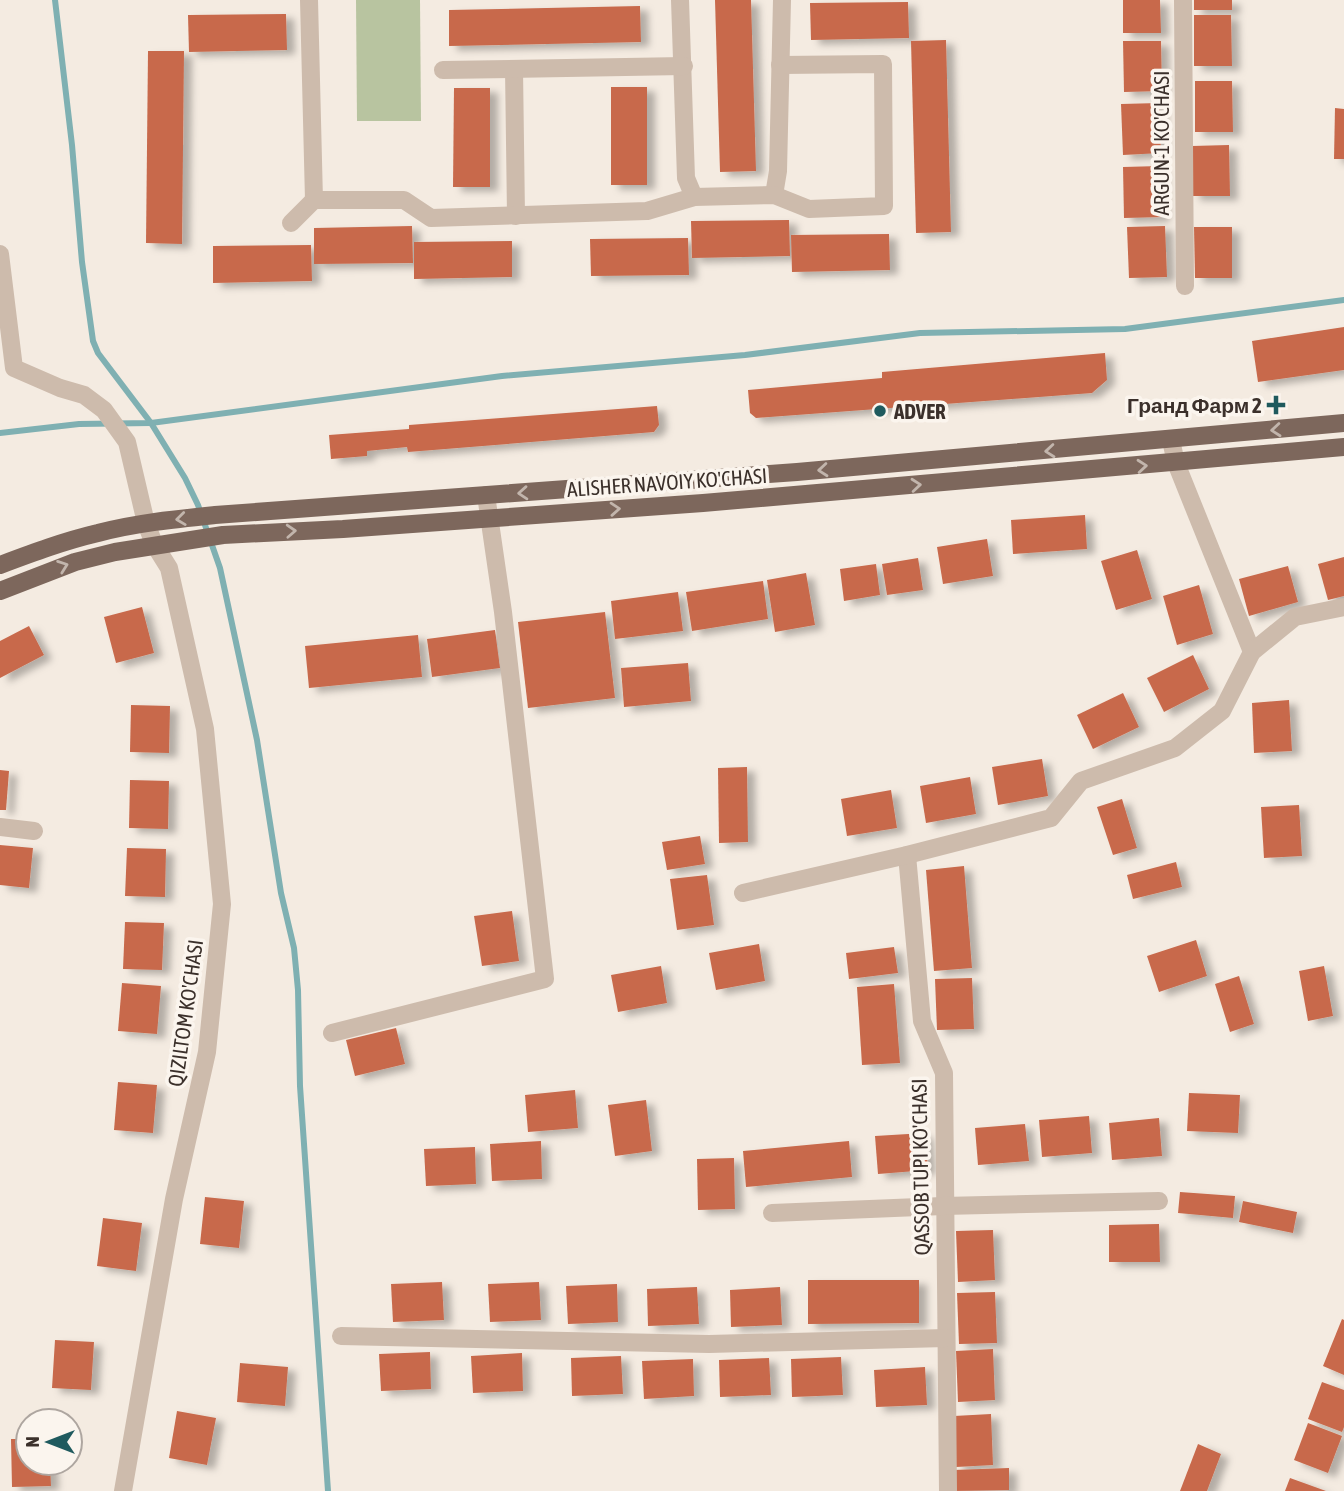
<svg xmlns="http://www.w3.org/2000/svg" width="1344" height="1491" viewBox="0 0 1344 1491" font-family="'Asap Condensed',sans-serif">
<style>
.green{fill:#b8c4a0}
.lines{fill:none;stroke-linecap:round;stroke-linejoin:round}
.stream{stroke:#7fb0b2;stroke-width:6}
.building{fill:#c8694b;filter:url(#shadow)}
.minor{stroke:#cdbbac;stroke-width:18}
.major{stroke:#7d675c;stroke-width:18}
.oneway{stroke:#c2b5ac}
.poi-dot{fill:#1f5a5e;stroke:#fbf5ee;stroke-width:2.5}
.labels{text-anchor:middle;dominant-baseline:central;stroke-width:7;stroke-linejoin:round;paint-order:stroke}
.street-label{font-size:21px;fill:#3b302b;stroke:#fbf5ee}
.poi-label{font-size:21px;font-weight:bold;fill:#3b302b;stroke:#fbf5ee;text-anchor:end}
</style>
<defs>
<filter id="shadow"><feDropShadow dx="8" dy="4.5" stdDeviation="3.5" flood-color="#0004"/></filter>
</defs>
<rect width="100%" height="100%" fill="#f4ebe1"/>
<path class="green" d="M356,0H420L421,121H357Z"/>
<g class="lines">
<g class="stream">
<path d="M55,0L72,145L82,262L93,341L98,353L151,423L185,478L198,505L220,568L257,740L281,893L294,948L298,990L300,1086L328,1491"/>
<path d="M0,433L79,424L151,423L502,376L745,355L920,333L1125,329L1344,300"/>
</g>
</g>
<g class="building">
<path d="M715,0H751L756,171L720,172Z"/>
<path d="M1123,0H1160L1161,33H1123Z"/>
<rect x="1194" y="0" width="38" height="10"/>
<path d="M908,2L909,38L811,40L810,3Z"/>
<path d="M640,6L641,42L449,46V10Z"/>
<path d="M286,14L287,50L189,52L188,15Z"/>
<path d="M1194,15H1231L1232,66H1194Z"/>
<path d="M946,40L951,232L916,233L911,41Z"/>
<path d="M1123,41H1161L1162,91L1124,92Z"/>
<path d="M148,51H184L182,244L146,243Z"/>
<path d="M1195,81H1232L1233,132H1195Z"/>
<rect x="611" y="87" width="36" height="98"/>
<path d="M454,88H490V187H453Z"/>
<path d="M1159,103L1161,153L1123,155L1121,104Z"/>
<path d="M1335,108L1344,109V159H1334Z"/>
<path d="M1229,145L1230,196H1192V146Z"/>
<path d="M1160,166L1162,217L1124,218L1123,167Z"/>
<path d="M789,220L790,256L692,258L691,221Z"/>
<path d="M412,226L413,263L314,264V228Z"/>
<path d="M1165,226L1167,277L1129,278L1127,227Z"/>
<path d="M1194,227H1232V278H1195Z"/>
<path d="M889,234L890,270L792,272L791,235Z"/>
<path d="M688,238L689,275L591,276L590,239Z"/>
<path d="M512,241V277L414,279V242Z"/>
<path d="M311,245L312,281L213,283V246Z"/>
<path d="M1344,327V370L1258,382L1252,341Z"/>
<path d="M1105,353L1107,380L1092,393L756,418L750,413L748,390L882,378V372Z"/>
<path d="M657,406L659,425L654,432L408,452L407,447L367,451V456L331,459L329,435L409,429V425Z"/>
<path d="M1085,515L1087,549L1013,554L1011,520Z"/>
<path d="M987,539L993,576L943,584L937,547Z"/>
<path d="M1137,550L1152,599L1116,610L1101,561Z"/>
<path d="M1344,557V596L1328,600L1318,564Z"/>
<path d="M918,558L923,590L887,595L882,564Z"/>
<path d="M876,564L880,595L844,601L840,569Z"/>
<path d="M1288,566L1298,602L1249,616L1239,579Z"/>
<path d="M806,573L815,625L775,632L767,580Z"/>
<path d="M763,581L768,619L692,631L686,592Z"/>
<path d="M1199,585L1213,634L1177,645L1163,596Z"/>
<path d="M678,592L683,631L615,639L611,601Z"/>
<path d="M142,607L154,653L116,663L104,617Z"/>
<path d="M605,612L615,698L528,708L518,622Z"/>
<path d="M29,626L44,655L0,678V641Z"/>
<path d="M495,630L500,668L432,677L427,639Z"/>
<path d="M418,635L422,677L309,688L305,646Z"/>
<path d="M1193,655L1209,689L1164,712L1147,678Z"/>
<path d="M688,663L691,701L624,707L621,668Z"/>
<path d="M1123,693L1139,727L1093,749L1077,715Z"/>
<path d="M1289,700L1292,751L1254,753L1252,703Z"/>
<path d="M131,705L170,706L169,753L130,752Z"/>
<path d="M1042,759L1048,796L998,805L992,767Z"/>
<path d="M747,767L748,842L719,843L718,768Z"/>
<path d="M0,770L9,771L6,810H0Z"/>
<path d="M970,777L976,814L926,823L920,786Z"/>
<path d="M130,780L169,781L168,829L129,828Z"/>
<path d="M891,790L897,828L847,836L841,799Z"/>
<path d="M1122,799L1137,848L1113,855L1097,807Z"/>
<path d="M1299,805L1302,856L1264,858L1261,807Z"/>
<path d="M700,836L705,864L667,870L662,842Z"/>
<path d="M0,845L33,848L29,888L0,885Z"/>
<path d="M127,848L166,849L165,897L125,896Z"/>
<path d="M1176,862L1182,887L1133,899L1127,875Z"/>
<path d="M964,866L972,968L934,971L926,870Z"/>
<path d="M707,875L714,925L677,930L670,879Z"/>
<path d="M512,911L519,961L482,966L474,916Z"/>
<path d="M125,922L164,923L162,970L123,969Z"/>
<path d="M1196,940L1207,976L1159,992L1147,956Z"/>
<path d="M759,944L765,981L716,990L709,953Z"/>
<path d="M894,947L898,973L849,979L846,953Z"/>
<path d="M661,966L667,1003L618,1012L611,975Z"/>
<path d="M1324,966L1333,1016L1308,1021L1299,971Z"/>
<path d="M1239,976L1254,1024L1230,1032L1215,984Z"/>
<path d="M972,978L974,1029L937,1030L935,979Z"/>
<path d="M122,983L161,986L157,1034L118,1031Z"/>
<path d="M894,984L900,1063L862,1065L857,987Z"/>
<path d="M396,1028L405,1064L355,1076L346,1040Z"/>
<path d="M118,1082L157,1085L153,1133L114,1130Z"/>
<path d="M575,1090L578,1128L528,1132L525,1095Z"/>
<path d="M1189,1093L1240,1095L1238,1133L1187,1131Z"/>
<path d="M646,1100L652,1151L615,1156L608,1105Z"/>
<path d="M1089,1116L1092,1153L1042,1157L1039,1120Z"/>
<path d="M1159,1118L1162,1156L1112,1160L1109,1123Z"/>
<path d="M1025,1124L1029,1161L978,1165L975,1128Z"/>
<path d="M925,1133L928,1170L878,1174L875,1136Z"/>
<path d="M541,1141L542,1179L492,1181L490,1144Z"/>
<path d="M849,1141L852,1177L746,1187L743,1151Z"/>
<path d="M475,1147L476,1184L426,1186L424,1149Z"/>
<path d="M734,1158L735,1209L698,1210L697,1159Z"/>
<path d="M1180,1192L1235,1196L1233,1218L1178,1213Z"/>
<path d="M205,1197L244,1201L239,1248L200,1244Z"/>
<path d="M1243,1201L1297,1212L1293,1233L1239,1222Z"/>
<path d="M103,1218L142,1223L136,1271L97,1266Z"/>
<path d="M1159,1224L1160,1262H1109V1225Z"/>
<path d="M993,1230L995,1280L958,1282L956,1231Z"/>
<path d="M808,1280H919V1323L808,1324Z"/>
<path d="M442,1282L444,1320L393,1322L391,1284Z"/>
<path d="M539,1282L541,1320L490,1322L488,1284Z"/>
<path d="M617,1284L618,1322L568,1324L566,1286Z"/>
<path d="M697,1287L699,1324L648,1326L647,1289Z"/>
<path d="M780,1287L782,1325L731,1327L730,1290Z"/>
<path d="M995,1292L997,1343L959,1344L957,1293Z"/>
<path d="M1342,1319L1344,1320V1375L1323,1366Z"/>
<path d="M55,1340L94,1342L91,1390L52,1388Z"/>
<path d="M993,1349L995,1400L958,1402L956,1351Z"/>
<path d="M430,1352L431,1389L381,1391L379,1354Z"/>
<path d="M522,1353L523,1391L473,1393L471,1356Z"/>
<path d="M621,1356L623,1394L572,1396L571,1358Z"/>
<path d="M841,1357L843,1395L792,1397L791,1359Z"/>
<path d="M769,1358L771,1395L720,1397L719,1360Z"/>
<path d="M693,1359L694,1396L644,1399L642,1361Z"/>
<path d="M240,1363L288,1367L285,1406L237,1402Z"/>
<path d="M925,1367L927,1405L876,1407L874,1370Z"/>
<path d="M1322,1382L1344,1390V1427L1342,1432L1308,1419Z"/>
<path d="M177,1411L216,1418L207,1465L169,1458Z"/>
<path d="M991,1414L993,1465L956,1467L954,1416Z"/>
<path d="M1308,1423L1342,1436L1328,1473L1294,1460Z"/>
<path d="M11,1439H28V1463H50L51,1486L12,1487Z"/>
<path d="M1198,1444L1221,1454L1207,1491H1180Z"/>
<path d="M1009,1468V1490L954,1491L953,1470Z"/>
<path d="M1290,1478L1326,1491H1285Z"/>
</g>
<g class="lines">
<g class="minor">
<path d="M309,0L314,200"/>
<path d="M680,0L686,178L694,197"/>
<path d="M1183,0L1185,286"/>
<path d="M514,69L516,216"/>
<path d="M443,70L684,66"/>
<path d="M774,195L778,171L782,0"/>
<path d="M291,223L314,200H404L431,218L647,211L694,197L774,195L809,209L884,206L883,64L780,65"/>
<path d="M0,254L14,368L60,388L84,395L104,410L127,442L146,523L154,544L169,568L205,729L222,904L207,1052L174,1199L123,1491"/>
<path d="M1171,440L1176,463L1252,652"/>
<path d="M0,827L34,831"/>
<path d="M907,855L922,1021L944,1073L948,1491"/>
<path d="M743,893L907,855L1051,818L1081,781L1175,748L1222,711L1252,652L1295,617L1344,607"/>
<path d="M332,1033L545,979L503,612L486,495"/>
<path d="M772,1213L943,1206L1159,1201"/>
<path d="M341,1336L709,1344L946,1338"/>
</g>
<g class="major">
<path d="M0,565C32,553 64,541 98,533C136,523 176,519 215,515L797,472L1344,423"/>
<path d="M0,591L75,562L115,552L223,535L343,529L703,503L1344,447"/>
</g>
</g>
<defs><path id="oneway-chevron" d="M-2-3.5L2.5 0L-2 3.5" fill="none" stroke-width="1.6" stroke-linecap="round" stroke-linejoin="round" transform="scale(1.75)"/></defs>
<g class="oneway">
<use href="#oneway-chevron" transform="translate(1276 430) rotate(175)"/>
<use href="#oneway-chevron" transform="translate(1050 451) rotate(175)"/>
<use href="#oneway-chevron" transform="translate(1142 466) rotate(-5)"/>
<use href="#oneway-chevron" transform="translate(823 470) rotate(175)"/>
<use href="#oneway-chevron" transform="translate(916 485) rotate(-5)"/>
<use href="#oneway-chevron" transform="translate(523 493) rotate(176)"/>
<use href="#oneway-chevron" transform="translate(615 509) rotate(-4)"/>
<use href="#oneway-chevron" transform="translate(181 519) rotate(173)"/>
<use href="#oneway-chevron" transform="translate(291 531) rotate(-3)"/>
<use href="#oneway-chevron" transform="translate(63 566) rotate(-20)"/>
</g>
<g class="poi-dot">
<path d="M1272.5 394.5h7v7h7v7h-7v7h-7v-7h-7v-7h7z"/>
<circle cx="880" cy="411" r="7"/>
</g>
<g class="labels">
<g class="street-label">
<text transform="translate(1161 143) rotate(-90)">ARGUN-1 KO'CHASI</text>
<text transform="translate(667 482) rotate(-4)">ALISHER NAVOIY KO'CHASI</text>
<text transform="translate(185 1013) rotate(-82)">QIZILTOM KO'CHASI</text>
<text transform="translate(920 1167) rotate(-91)">QASSOB TUPI KO'CHASI</text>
</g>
<g class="poi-label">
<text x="1262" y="405">Гранд Фарм 2</text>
<text x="894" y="411" text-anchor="start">ADVER</text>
</g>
</g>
<g transform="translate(49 1442) rotate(270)"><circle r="33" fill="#fbf5ee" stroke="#aea6a0" stroke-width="2"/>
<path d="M0-5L12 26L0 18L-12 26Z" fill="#1f5a5e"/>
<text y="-10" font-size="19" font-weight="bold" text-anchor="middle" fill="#3b302b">N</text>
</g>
</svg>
